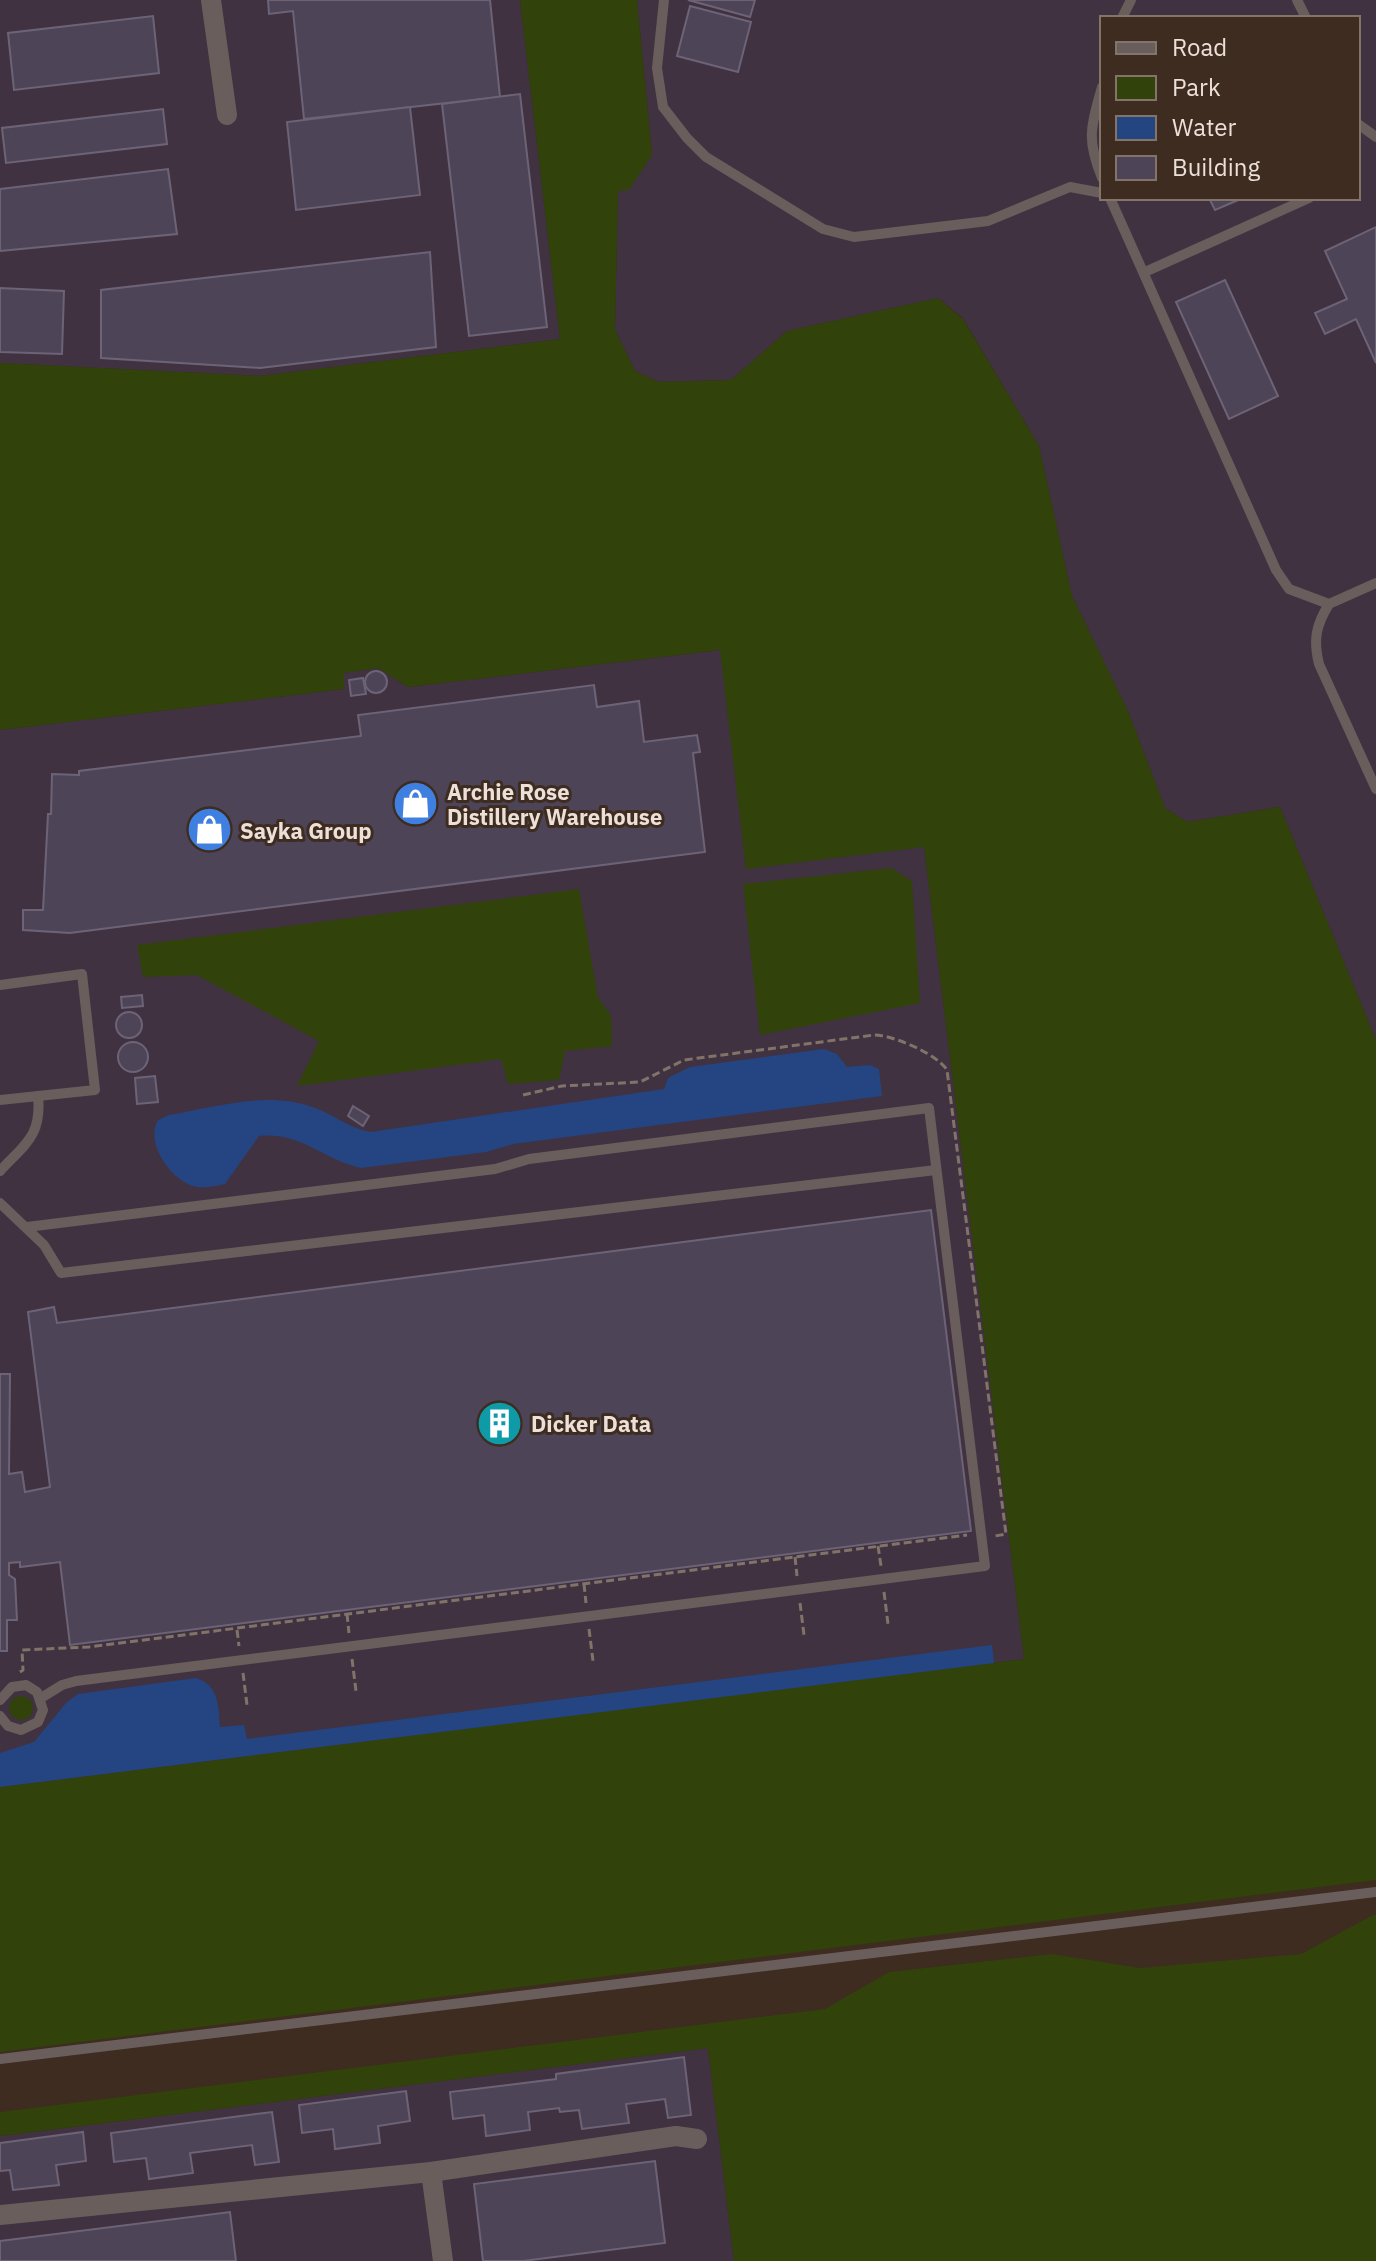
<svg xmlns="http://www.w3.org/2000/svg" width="1376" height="2261" viewBox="0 0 1376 2261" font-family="'IBM Plex Sans',sans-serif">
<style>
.industrial{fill:#403240;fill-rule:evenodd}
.green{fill:#32420b}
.water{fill:#244581}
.building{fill:#4d4557;stroke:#6c6377;stroke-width:2}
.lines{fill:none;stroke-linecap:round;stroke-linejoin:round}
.path{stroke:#827369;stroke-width:3;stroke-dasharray:8 4;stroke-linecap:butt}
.lane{stroke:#695e5c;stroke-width:10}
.street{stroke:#695e5c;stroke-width:20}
.labels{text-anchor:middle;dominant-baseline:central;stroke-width:6;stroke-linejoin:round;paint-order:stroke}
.poi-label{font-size:22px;font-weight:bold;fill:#ece0d9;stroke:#3d2c1f;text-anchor:start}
</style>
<rect width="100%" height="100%" fill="#3d2c1f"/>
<g class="industrial">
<path d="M0,0H520L560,339L260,376L0,363Z"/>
<path d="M637,0H1376V1040L1280,807L1187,822L1165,808L1128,711L1072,596L1039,446L963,318L938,298L787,331L731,380L659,382L635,371L615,330L618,191L652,155ZM1102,18H1358V198H1102Z"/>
<path d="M721,650L746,868L924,846L1024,1659L0,1787V730L344,689L343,673L378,668L408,687Z"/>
<path d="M708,2048L734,2261H0V2136Z"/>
</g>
<g class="green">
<path d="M520,0H637L652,155L629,190L618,191L615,330L635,371L659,382L731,380L787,331L938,298L963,319L1039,446L1072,596L1128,711L1165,808L1187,822L1280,807L1376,1040V1880L0,2052V1787L1024,1659L924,847L746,869L720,650L408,687L378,668L344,673V689L0,730V363L260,376L560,339Z"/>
<path d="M891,868L912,881L920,1003L760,1035L743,884Z"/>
<path d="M579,889L598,998L611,1015L612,1046L565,1051L559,1080L508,1084L501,1059L297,1086L319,1041L197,975L143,977L137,945Z"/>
<circle cx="21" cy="1708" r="12"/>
<path d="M1373,1915H1376V2261H734L708,2048L0,2136V2112L825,2009L889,1972L1052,1954L1140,1968L1301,1954Z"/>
</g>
<g class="water">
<path d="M824,1049L837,1054L847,1067L870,1065L879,1069L882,1096L513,1144L486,1152L361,1168C323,1160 302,1132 259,1136L225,1184C216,1186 202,1189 193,1186C170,1179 145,1143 158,1120L169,1115C216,1107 269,1090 315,1108C335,1115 350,1129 371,1132L664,1089L668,1078L690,1067Z"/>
<path d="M992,1645L994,1663L0,1787V1753L34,1742L66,1703L78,1694L196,1678C220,1686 218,1706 220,1727L244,1725L247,1739Z"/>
</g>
<g class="building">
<path d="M268,0H490L500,97L304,119L293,11L269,14Z"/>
<path d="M688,0H755L750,17Z"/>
<path d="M690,6L751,22L738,72L677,56Z"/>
<path d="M153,16L159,73L14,90L8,33Z"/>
<path d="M520,94L547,327L469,336L442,104Z"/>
<path d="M410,107L420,195L296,210L287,122Z"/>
<path d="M163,109L167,144L6,163L2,128Z"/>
<path d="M168,169L177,234L0,251V189Z"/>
<path d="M1209,198H1243L1215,210Z"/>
<path d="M1376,227V363L1356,319L1325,334L1315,313L1347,299L1325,251Z"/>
<path d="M430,252L436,347L260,368L101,358V290Z"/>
<path d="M1225,280L1278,396L1229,419L1176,302Z"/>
<path d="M0,288L64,291L62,354L0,352Z"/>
<circle cx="376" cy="682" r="11"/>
<path d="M363,678L366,694L351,696L349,680Z"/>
<path d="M594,685L597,707L639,701L644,742L697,735L700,752L693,753L705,852L70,933L23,930V910H43L48,814H51L52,774L79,775V771L361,736L358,715Z"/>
<path d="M142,995L143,1006L122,1008L121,997Z"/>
<circle cx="129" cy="1025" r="13"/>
<circle cx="133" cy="1057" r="15"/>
<path d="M155,1076L158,1102L137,1104L135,1078Z"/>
<path d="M353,1106L369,1116L363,1126L348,1116Z"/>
<path d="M931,1210L971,1531L70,1645L60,1562L20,1567V1562L9,1563V1575L15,1579L17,1620H7V1651H0V1374H10L9,1474L22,1472L25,1492L50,1487L28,1312L54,1307L57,1323Z"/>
<path d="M684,2057L691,2115L668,2118L665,2099L626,2104L629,2123L582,2129L579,2110L560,2112L559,2108L528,2112L530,2130L486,2136L484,2115L453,2119L450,2092L556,2079V2074Z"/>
<path d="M406,2091L410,2121L378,2126L380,2143L335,2149L333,2129L302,2133L299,2105Z"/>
<path d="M272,2112L279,2162L255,2165L252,2145L190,2153L193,2173L149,2179L146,2158L114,2162L111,2133Z"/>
<path d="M83,2132L86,2161L56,2165L59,2185L13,2190L10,2170L0,2171V2143Z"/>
<path d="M655,2161L665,2243L523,2261H483L474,2184Z"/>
<path d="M230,2212L236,2261H0V2241Z"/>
</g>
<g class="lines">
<g class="path">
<path d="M523,1095L562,1086L640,1082L684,1060L874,1035C893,1035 937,1054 947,1070L1006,1534L995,1536"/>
<path d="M878,1546L881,1566"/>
<path d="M795,1557L797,1576"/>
<path d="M584,1584L586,1603"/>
<path d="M884,1592L888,1624"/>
<path d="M800,1603L804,1635"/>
<path d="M347,1614L349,1633"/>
<path d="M589,1629L593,1661"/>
<path d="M237,1630L239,1646"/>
<path d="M352,1659L356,1691"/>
<path d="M20,1672L23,1670L22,1650L89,1647L967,1535"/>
<path d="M243,1673L247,1705"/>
</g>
<g class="lane">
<path d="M664,0L657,68L663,107L687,138L706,157L823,229L854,237L988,221L1070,187L1102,193"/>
<path d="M1297,0L1306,18"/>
<path d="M1122,18L1131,0"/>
<path d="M1102,87C1091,127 1086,138 1102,178"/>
<path d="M1358,124L1376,137"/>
<path d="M1110,198L1276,570L1289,589L1329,604L1376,583"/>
<path d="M1145,272L1309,198"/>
<path d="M1329,604C1316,625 1313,640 1319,664L1376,789"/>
<path d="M0,985L82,974L95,1090L0,1100"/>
<path d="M0,1171C25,1144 42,1136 38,1096"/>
<path d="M0,1203L44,1245L61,1273L936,1170"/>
<path d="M27,1227L495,1169L529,1159L929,1108L985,1566L76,1681L62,1685L41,1698"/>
<path d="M0,1700L12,1687L26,1685L37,1692L43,1710L38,1722L21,1730L8,1726L0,1716"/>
<path d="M0,2059L1376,1892"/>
</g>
<g class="street">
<path d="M211,0L227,115"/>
<path d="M431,2172L443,2261"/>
<path d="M0,2215L431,2172L676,2136L697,2139"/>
</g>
</g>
<defs>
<symbol id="shop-disc" viewBox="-11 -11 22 22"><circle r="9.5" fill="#3f7fe0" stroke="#3d2c1f"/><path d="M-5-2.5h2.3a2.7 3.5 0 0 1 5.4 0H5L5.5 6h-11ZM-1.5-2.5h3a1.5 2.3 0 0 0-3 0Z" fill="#fff"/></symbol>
<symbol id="building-disc" viewBox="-11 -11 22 22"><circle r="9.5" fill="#0f9aa8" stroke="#3d2c1f"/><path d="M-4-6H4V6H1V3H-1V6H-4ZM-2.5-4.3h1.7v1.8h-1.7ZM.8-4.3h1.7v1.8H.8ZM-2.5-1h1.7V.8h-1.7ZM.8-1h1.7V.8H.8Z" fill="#fff"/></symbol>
</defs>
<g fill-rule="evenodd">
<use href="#shop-disc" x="390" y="778" width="51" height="51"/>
<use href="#shop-disc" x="184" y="804" width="51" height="51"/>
<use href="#building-disc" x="474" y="1398" width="51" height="51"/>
</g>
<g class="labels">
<g class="poi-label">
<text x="447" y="791">Archie Rose<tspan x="447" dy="25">Distillery Warehouse</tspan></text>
<text x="240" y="830">Sayka Group</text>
<text x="531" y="1423">Dicker Data</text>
</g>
</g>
<rect x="1100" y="16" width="260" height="184" fill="#3d2c1f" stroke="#837469" stroke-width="2"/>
<rect x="1116" y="42" width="40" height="12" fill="#695e5c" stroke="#837469" stroke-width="2"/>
<text x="1172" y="56" font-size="24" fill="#ece0d9">Road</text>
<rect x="1116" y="76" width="40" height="24" fill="#32420b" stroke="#837469" stroke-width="2"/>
<text x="1172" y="96" font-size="24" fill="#ece0d9">Park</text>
<rect x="1116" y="116" width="40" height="24" fill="#244581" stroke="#837469" stroke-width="2"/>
<text x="1172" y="136" font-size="24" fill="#ece0d9">Water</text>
<rect x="1116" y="156" width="40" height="24" fill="#4d4557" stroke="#837469" stroke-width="2"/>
<text x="1172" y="176" font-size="24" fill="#ece0d9">Building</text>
</svg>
